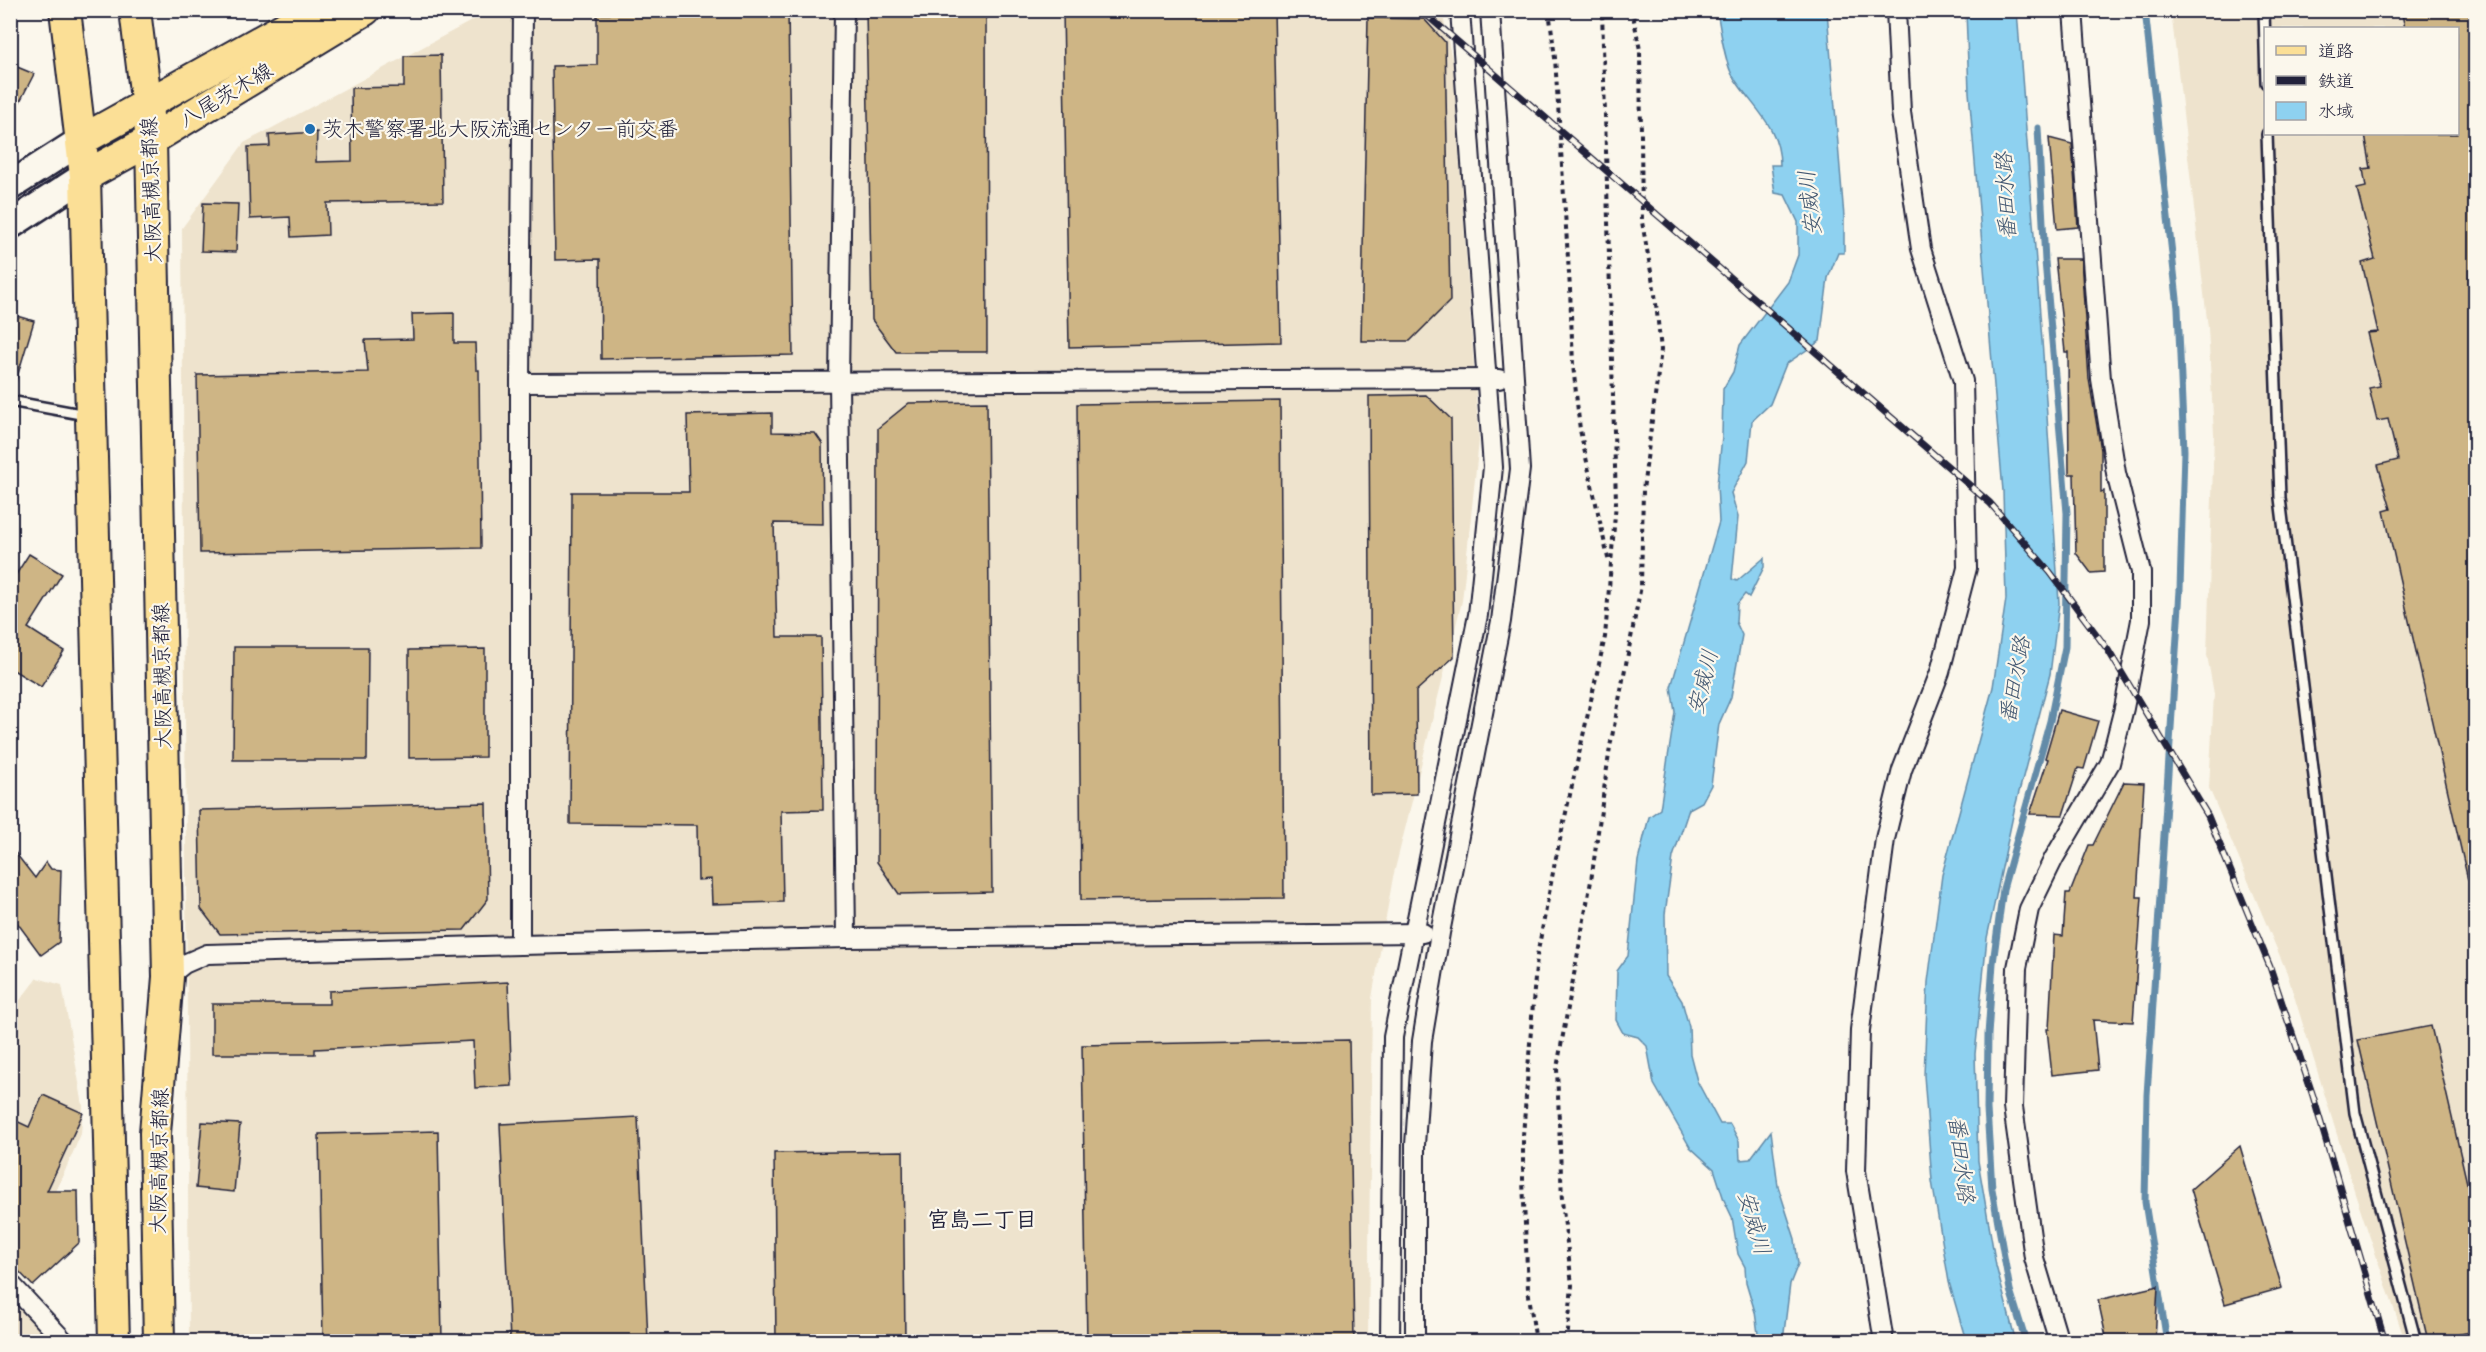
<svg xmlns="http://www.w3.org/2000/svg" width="2486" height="1352" viewBox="0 0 2486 1352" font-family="Caveat,'Klee One',sans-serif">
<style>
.built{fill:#eee3cd;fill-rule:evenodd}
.water{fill:#8ed1f0;stroke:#638ba8;stroke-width:1.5}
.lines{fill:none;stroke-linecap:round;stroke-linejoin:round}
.stream{stroke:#638ba8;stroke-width:7}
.building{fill:#ceb585;stroke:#22223b;stroke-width:1.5}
.lane-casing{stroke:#22223b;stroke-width:14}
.street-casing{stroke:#22223b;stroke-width:22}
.secondary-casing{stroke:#22223b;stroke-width:32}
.primary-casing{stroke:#22223b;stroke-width:34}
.path{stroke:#22223b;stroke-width:4;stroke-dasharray:4.5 4.5;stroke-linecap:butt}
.lane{stroke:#fbf7ec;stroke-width:9}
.street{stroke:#fbf7ec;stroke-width:18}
.secondary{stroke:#fbf7ec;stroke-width:27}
.primary{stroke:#fbdf96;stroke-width:30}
.rail-casing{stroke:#22223b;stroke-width:7}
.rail{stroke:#fbf7ec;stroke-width:4.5;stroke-dasharray:14;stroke-linecap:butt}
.poi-dot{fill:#1f6fb2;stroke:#fbf7ec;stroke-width:2}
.labels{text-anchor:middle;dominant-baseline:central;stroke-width:4.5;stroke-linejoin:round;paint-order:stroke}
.street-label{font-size:21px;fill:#22223b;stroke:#fbf7ec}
.poi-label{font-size:21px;fill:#22223b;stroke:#fbf7ec;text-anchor:start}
.water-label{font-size:22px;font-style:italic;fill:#425771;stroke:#fbf7ec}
.neighbourhood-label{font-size:22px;font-weight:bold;fill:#22223b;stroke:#fbf7ec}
</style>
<rect width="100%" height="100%" fill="#fbf7ec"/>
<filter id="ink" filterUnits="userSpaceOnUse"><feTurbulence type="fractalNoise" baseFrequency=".0167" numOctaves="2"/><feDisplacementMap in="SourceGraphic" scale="12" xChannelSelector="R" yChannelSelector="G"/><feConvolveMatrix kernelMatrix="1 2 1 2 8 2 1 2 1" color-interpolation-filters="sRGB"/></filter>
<g filter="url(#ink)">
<g class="built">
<path d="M490,11H1442L1453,65L1479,441L1462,601L1393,877L1372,998L1368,1341H189L182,228L244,143Z"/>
<path d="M2171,11H2475V1341H2405L2355,1193L2287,973L2209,788L2214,694L2207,655L2214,434L2208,328ZM2266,28H2458V134H2266Z"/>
<path d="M37,978L62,985L83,1106L81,1134L41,1226L10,1257V1013Z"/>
<path d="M11,1295L52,1341H11Z"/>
</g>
<g class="water">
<path d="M1717,11H1827L1844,217V253H1838L1828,278L1820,341L1786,364L1770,404L1752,421L1748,461L1731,493L1738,517L1732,579L1737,581L1764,558V567L1749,597L1745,594L1737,604L1736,622L1742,635L1731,697L1719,724L1711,785L1702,802L1689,809L1673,857L1665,914L1666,976L1682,1001L1689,1027L1690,1054L1697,1081L1720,1124H1730L1739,1141L1740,1160L1750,1159L1771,1131L1778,1186L1795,1239L1798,1264L1790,1284L1783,1341H1759L1755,1312L1746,1282L1745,1267L1738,1254L1732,1217L1724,1200L1714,1169L1690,1147L1654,1084L1647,1046L1638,1037L1623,1033L1616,1020L1617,971L1628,956L1638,861L1649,817L1660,809L1675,712L1671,687L1719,522L1717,485L1722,437L1723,389L1733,372L1740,345L1788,282L1798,255V222L1785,195L1775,193L1771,165H1780C1780,126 1753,108 1734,78C1725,66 1720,26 1717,11Z"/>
<path d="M1966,11H2017L2043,354L2059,603L2050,674L2014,811L1987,938L1975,1054L1978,1161L1996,1266L2016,1342L1966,1341L1949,1282L1932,1181L1924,1075L1928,982L1942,875L1993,687L2006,599L2003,491L1969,92Z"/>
</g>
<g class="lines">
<g class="stream">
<path d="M2145,10L2178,308L2184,451L2180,590L2147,1095L2145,1202L2167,1342"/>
<path d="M2026,1342L2010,1290L1992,1189L1987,1109L1988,1035L1993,963L2003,889L2050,721L2065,647L2067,513L2045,261L2038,128"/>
</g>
</g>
<g class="building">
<path d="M610,10H788L793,355L601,359L600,259L555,260L552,66L597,65V14H610Z"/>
<path d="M866,10H986L987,352H896L872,320Z"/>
<path d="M1063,10H1274L1281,342L1069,347Z"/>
<path d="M2401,10H2475V880H2468L2384,511L2391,509L2378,465L2398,460L2388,419L2377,421L2369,388L2380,386L2367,333L2378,332L2362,263L2375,259L2357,189L2366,187L2363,169L2371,168L2365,134H2457V28H2405Z"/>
<path d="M1368,18L1424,19L1445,42L1450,301L1410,341H1361Z"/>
<path d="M441,55L443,201L327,203L328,235L291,237L290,217L250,219L248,147L270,146L269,135L317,132L316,162L352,161L351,88L404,87V56Z"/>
<path d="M10,64L34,74L10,121Z"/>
<path d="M2049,138L2072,144L2078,227L2057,229Z"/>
<path d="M203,203L238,204L236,252L201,251Z"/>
<path d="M2055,259H2081L2089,379L2101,450V492L2104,491V572L2091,573L2076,553L2074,474H2069L2068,352H2065Z"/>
<path d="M454,313V343H475L476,370H479L481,548L200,553L197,375L368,372L365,340L413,339L412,314Z"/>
<path d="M10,314L34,321L15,384H10Z"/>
<path d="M1426,395L1451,419L1454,657L1416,691L1417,794L1371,795L1369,396Z"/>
<path d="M1280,401L1284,898L1081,900L1077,404Z"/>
<path d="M987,402L992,892L899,894L877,862L878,428L909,403Z"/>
<path d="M772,413V432L815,433L822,443L823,524L774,523L777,637H821L823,810L781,811L783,902L712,904L711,879L698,880L697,825L570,824L572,492H689L687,415Z"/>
<path d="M29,554L62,574L28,628L64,651L41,687L10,668V584Z"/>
<path d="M234,647H368L367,760H233Z"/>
<path d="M485,649V757L409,758V650Z"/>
<path d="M2059,710L2098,721L2084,769L2078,768L2063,815L2030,814L2048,759L2045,758Z"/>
<path d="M2124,782L2144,783L2137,897H2142L2133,1022L2093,1020L2098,1070L2052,1075L2047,1029H2049L2054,935L2063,936L2066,893H2070L2089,845H2093Z"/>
<path d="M486,803L488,899L464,930L220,934L201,909L199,810Z"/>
<path d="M10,846L35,878L46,862L51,869L61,870L59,942L41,955L10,913Z"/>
<path d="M508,982L512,1086L475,1088L473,1041L315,1049V1054H212V1004H329V991Z"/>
<path d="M2431,1026L2475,1218V1331L2428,1341L2358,1040Z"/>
<path d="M1349,1040L1354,1341H1087L1082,1045Z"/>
<path d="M43,1095L83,1113L47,1191H78L79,1243L33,1286L10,1262V1118L29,1127Z"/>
<path d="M638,1117L648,1341H510L500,1124Z"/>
<path d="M202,1122L240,1124L234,1192L196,1188Z"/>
<path d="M438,1131L442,1341H323L319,1134Z"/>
<path d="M2240,1146L2282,1288L2225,1304L2191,1189Z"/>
<path d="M903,1151L905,1341H776L774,1153Z"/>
<path d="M2158,1286L2155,1341H2107L2098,1300Z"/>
</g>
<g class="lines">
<defs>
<g id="lane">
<path d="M2264,10L2266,83"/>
<path d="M2267,134L2280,498L2355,1113L2416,1342"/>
<path d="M10,401L86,415"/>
</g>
<g id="street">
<path d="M844,10L839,381L846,938"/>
<path d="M520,383L1499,379"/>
<path d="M520,945V383L523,10"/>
<path d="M168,977L184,964L207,954L520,945L846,938L1423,933"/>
<path d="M10,1283L65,1342"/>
<path d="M1390,1342L1393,1037L1478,615L1493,467L1460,10"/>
<path d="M1415,1342V1145L1422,1041L1440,933L1501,621L1520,469L1490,10"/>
<path d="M1884,1342L1856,1171L1860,1030L1885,839L1902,770L1940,672L1967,568L1963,381L1921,249L1901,112L1896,10"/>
<path d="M2059,1342L2034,1258L2013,1107L2017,968L2029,909L2054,858L2110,763L2124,708L2141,620V572L2116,473L2101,379L2073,10"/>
</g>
<g id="secondary">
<path d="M10,186L82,140"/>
<path d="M10,225L85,176"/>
</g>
<g id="primary">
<path d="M65,10L85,176L114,1342"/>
<path d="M135,10L151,140L168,977L155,1133L159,1342"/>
<path d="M82,140L316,10"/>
<path d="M85,176L151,140L365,10"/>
</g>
</defs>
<use href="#lane" class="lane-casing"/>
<use href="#street" class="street-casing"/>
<use href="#secondary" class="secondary-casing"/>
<use href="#primary" class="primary-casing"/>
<g class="path">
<path d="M1549,10L1555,58L1570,289L1573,365L1580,430L1609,563"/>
<path d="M1536,1342L1528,1289L1523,1181V1136L1534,990L1537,956L1555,862L1605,637L1616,502L1602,10"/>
<path d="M1567,1342L1572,1285L1562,1201L1557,1068L1591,881L1610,747L1641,586L1643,490L1661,350L1655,294L1642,222L1640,50L1632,10"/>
</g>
<use href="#lane" class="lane"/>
<use href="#street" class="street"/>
<use href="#secondary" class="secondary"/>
<use href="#primary" class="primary"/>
<defs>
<path id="rail" d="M1421,10L1990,503L2050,572L2108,650L2208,816L2270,967L2313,1096L2385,1342"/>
</defs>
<use href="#rail" class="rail-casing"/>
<use href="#rail" class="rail"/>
</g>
</g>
<circle class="poi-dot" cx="310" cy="129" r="6"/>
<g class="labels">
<g class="street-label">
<text transform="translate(226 95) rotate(-31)">八尾茨木線</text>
<text transform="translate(151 190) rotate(-92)">大阪高槻京都線</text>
<text transform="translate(162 676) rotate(-91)">大阪高槻京都線</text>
<text transform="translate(159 1161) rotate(-89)">大阪高槻京都線</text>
</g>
<g class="poi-label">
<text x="322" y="129">茨木警察署北大阪流通センター前交番</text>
</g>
<g class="water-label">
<text transform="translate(2006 196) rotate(-93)">番田水路</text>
<text transform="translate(1810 203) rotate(-96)">安威川</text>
<text transform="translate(2015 680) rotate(-80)">番田水路</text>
<text transform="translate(1703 682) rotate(-76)">安威川</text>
<text transform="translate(1961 1159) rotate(83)">番田水路</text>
<text transform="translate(1754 1223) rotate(74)">安威川</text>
</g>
<g class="neighbourhood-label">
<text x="982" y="1220">宮島二丁目</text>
</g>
</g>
<rect width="2486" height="1352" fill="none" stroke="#fbf7ec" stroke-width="36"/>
<rect x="18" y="18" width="2450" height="1316" fill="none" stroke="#22223b" stroke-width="2" filter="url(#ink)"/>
<rect x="2264" y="27" width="195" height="108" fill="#fbf7ec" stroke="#a4a2a5" stroke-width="1.5"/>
<rect x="2276" y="46" width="30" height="9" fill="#fbdf96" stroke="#a4a2a5" stroke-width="1.5"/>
<text x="2318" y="57" font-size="18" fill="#22223b">道路</text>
<rect x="2276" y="76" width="30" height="9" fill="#22223b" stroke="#a4a2a5" stroke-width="1.5"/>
<text x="2318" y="87" font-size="18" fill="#22223b">鉄道</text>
<rect x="2276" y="102" width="30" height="18" fill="#8ed1f0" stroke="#a4a2a5" stroke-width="1.5"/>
<text x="2318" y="117" font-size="18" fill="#22223b">水域</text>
</svg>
